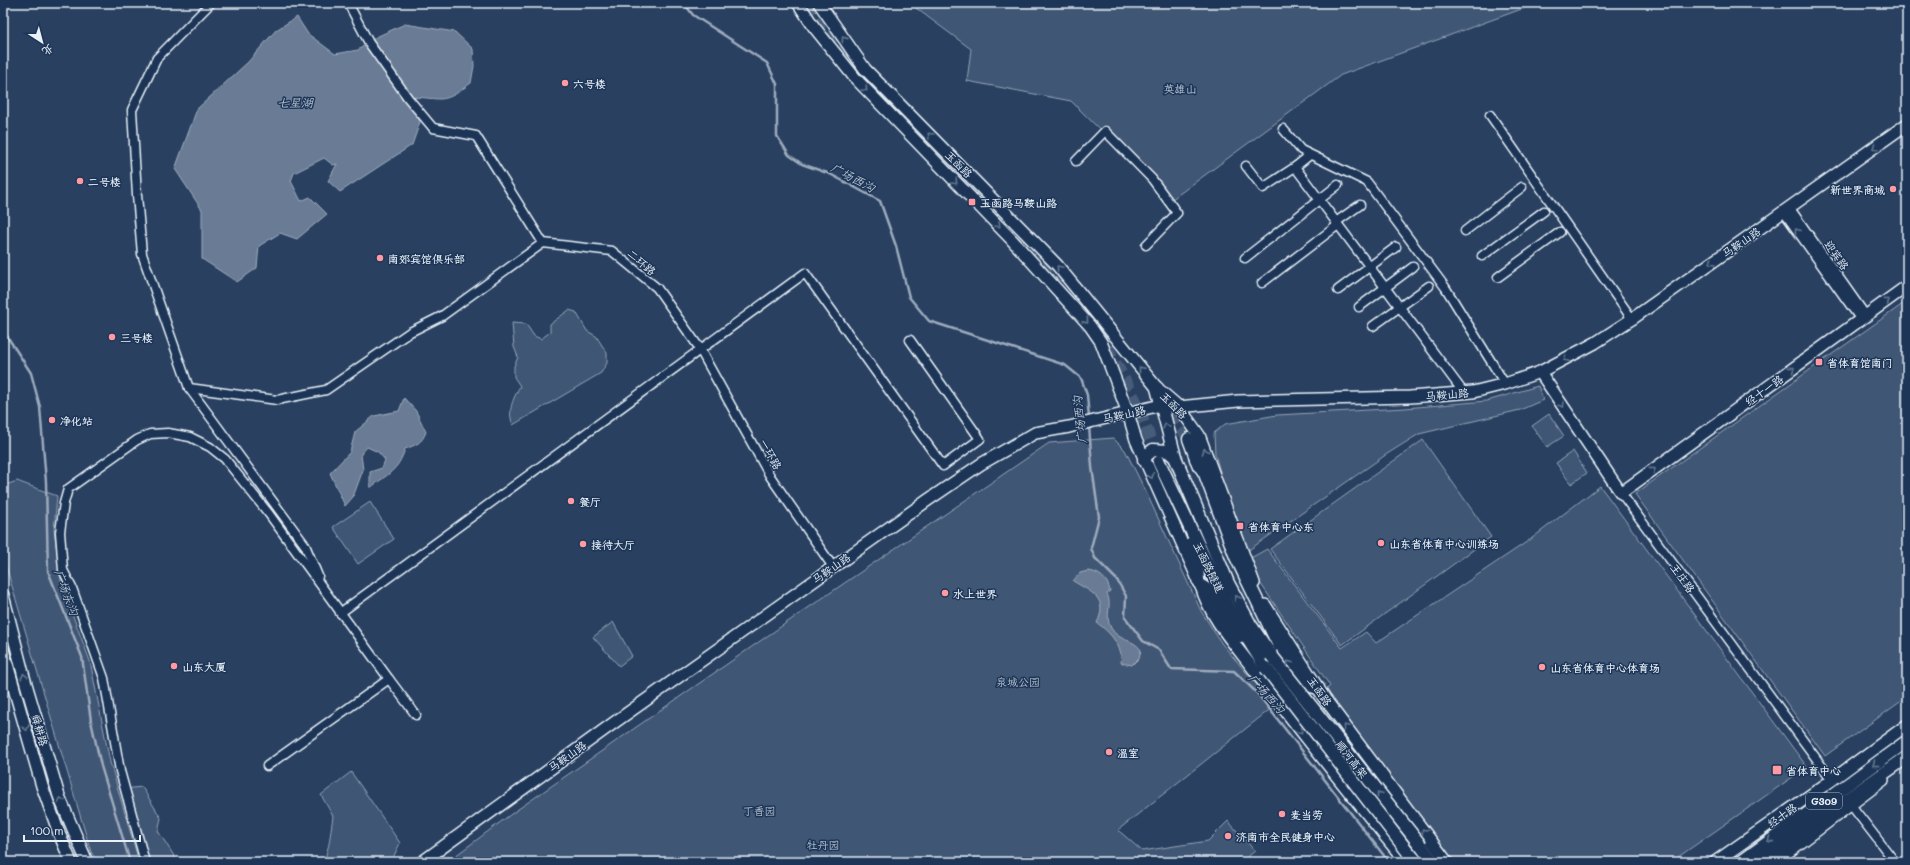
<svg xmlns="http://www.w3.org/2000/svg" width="1910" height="865" viewBox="0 0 1910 865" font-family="Mali,'LXGW WenKai TC',sans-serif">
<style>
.green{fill:#415774;stroke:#94a4b6}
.water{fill:#6b7c95;stroke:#9dabbd}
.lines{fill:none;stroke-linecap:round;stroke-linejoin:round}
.stream{stroke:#9dabbd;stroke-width:2.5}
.highway-tunnel{stroke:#465b78;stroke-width:12;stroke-dasharray:12 6;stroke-linecap:butt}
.minor-casing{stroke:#e8f1f8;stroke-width:11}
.major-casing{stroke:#e8f1f8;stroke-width:14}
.highway-casing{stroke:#e8f1f8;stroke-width:15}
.minor{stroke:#1d3557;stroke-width:8}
.major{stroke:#1d3557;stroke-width:11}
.highway{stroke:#1d3557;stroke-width:12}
.highway-bridge-casing{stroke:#e8f1f8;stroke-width:15;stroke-linecap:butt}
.highway-bridge{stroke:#1d3557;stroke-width:12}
.oneway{stroke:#64778f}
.poi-dot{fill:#ff9aa2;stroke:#1d3557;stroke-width:1.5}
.labels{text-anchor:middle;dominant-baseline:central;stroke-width:3;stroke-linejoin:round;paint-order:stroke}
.shield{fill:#1d3557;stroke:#abb9c8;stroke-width:1}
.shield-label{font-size:10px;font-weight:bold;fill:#e8f1f8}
.poi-label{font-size:11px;font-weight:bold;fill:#e8f1f8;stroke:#1d3557;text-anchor:start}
.park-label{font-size:11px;fill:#b6c3d0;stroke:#1d3557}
.street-label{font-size:11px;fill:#e8f1f8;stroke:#1d3557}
.water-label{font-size:12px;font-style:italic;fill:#b6c2d0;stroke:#1d3557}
</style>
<rect width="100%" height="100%" fill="#294061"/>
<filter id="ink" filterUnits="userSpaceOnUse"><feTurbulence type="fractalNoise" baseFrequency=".025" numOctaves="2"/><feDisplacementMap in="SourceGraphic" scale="8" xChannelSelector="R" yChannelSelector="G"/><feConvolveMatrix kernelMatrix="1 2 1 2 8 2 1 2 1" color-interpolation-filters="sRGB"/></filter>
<g filter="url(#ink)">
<g class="green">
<path d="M909,3H1538L1341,75L1171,200L1071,101L967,81L971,49Z"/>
<path d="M1907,301V697L1825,756L1635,494Z"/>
<path d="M569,310L576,312L587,331L596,336L607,353V363L601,373L513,425C507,411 513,399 520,386L514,377V366L518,357L514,347L512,323L526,324L534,336L541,339L550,332V324Z"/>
<path d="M1538,386L1543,400L1520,410L1419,434L1387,454L1243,554L1215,454L1214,433L1225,424L1277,415L1405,408L1487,401Z"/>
<path d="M1549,414L1564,436L1547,447L1532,426Z"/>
<path d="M1113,438L1125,450L1146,492L1201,611L1222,644L1263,692L1273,707L1118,830L1142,851L1208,841L1228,821L1255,851L1241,862H447L514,812L789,621L1049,443Z"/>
<path d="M1423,440L1491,537L1342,645L1270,549Z"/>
<path d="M1573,451L1587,473L1571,484L1556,463Z"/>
<path d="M17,481L57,496L54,530L62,587L90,661L110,762L139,862H98L91,852L3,556V486Z"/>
<path d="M1600,486L1807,767L1671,862H1454L1325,691L1330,686L1248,565L1247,560L1267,549L1342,648L1366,632L1376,643L1531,539Z"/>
<path d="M370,502L394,539L358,564L333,527Z"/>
<path d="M613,622L632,656L619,666L593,637Z"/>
<path d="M351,772L400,843L391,862H324L329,844L333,816L321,795Z"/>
<path d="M142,787L161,818L158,831L178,862H147L123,789Z"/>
</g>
<g class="water">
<path d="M297,17L308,34L335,54L358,50L376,37L405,24L455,32L473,49L474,66L471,83C462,89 452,99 440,99C429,99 419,96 408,98L420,122L412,145L340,192L328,181L337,164L333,165L324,158L294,173L291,181L301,201L310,197L327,214L297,239L280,233L259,246L257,268L237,282L202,259V210L175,169L197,109L248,62L276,30Z"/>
<path d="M404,398L416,411L426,432C422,443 416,445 405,449C398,471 388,474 370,488V472L382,468L385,460L378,452L367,447L361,454L363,470L353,497L345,506L330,473L350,452L355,432L374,416L399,411Z"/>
<path d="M1088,571C1099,572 1108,579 1110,591L1107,594C1113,605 1104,616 1111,628C1119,642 1133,638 1141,650L1139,658L1132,665L1121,663C1124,648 1109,631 1097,623C1109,598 1091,592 1073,581L1080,573Z"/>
</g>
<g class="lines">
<g class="stream">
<path d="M684,3L693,15L767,63L777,84V136L789,155L802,164L830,174L880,201L896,246L909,297L929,321L1065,365L1081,378L1087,395L1089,418"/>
<path d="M3,330L31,373L40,407L46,482L48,571L82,657L91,721L101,766L130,862"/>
<path d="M1089,425L1092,467L1099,517L1091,548L1095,558L1117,580L1126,596L1125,617L1143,641L1159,650L1171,669L1234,671L1257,693L1389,862"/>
</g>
<g class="highway-tunnel">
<path d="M808,3L855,71"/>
<path d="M992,212L1037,257L1057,284"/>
<path d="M1107,347L1135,399L1158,459"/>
<path d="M1161,399L1189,439"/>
</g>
<defs>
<g id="minor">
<path d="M211,3L157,58L132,110L137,195L142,254L189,388L305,545L318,576"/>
<path d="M1490,115L1632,319"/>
<path d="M1283,129L1301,150L1367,182L1445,287L1505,384"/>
<path d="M1310,155L1295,167L1464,393"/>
<path d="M1076,161L1105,131L1152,179L1177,213L1146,245"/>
<path d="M1246,166L1263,188L1295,167"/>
<path d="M1789,207L1866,316"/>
<path d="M1783,211L1861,320"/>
<path d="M1336,222L1360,205"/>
<path d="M1465,231L1522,187"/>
<path d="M543,243L612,251L657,288L698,346L770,476L833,567"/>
<path d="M1482,256L1544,211"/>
<path d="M1245,258L1338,185"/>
<path d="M1498,277L1560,232"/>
<path d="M1262,283L1338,225"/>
<path d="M1338,290L1396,247"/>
<path d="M1359,307L1413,267"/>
<path d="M1373,326L1429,286"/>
<path d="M189,388L277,400L326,390L410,332L442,316L543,243L476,136L433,128L408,98L369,43L348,3"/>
<path d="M1621,493L1832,780"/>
<path d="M340,613L805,273L943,466L980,439L910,340"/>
<path d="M267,766L389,679L416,715"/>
<path d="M1851,805L1895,862"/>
<path d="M145,862L120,771L104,678L72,588L63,570L60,532L64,503L68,489L137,440L150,434L168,433L190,437L210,447L225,459L269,514L389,679"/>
</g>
<g id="major">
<path d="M798,3L814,27L855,78L1012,240L1090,326L1101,342L1128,413L1136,440L1201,586C1211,621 1240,650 1261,679C1308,741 1357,802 1406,862"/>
<path d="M819,3L865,69L1057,265L1157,388L1179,407L1199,435L1254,583"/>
<path d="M1540,372L1621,493L1907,286"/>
<path d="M3,595L24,677L59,796L87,862"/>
<path d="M1265,605L1325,699L1447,862"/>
<path d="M3,650L42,786L59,833L71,862"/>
<path d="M422,862L615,722L928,500L981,464L1035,433L1069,427L1161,405L1179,407L1238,401L1410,397L1473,392L1505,384L1540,372L1595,343L1632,319L1907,124"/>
<path d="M1715,862L1832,780L1907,725"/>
<path d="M1775,862L1883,780"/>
</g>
<g id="highway">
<path d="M1157,388L1175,457L1228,583L1250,624L1271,655"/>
<path d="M1189,439L1199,466"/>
<path d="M1196,459L1205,474L1236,557L1283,654L1296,672L1308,685L1318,688"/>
<path d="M1144,460L1147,455L1153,450L1168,451L1175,457"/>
<path d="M1159,462L1227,606L1266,668"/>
<path d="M1190,544L1197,564L1198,580"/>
<path d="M1201,586L1206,589L1238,637"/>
<path d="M1421,846L1433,862"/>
<path d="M1408,852L1417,862"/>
<path d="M1741,862L1907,741"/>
<path d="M1758,862L1907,757"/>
</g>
</defs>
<use href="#minor" class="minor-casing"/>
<use href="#major" class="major-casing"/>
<use href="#highway" class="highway-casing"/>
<use href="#minor" class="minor"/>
<use href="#major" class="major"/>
<use href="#highway" class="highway"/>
<defs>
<g id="highway-bridge">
<path d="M1271,655L1421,846"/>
<path d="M1266,668L1408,852"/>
</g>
</defs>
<use href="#highway-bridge" class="highway-bridge-casing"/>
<use href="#highway-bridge" class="highway-bridge"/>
</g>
<defs><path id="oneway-chevron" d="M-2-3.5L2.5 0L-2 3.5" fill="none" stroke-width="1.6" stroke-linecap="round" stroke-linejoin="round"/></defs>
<g class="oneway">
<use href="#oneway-chevron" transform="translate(844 39) rotate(-125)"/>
<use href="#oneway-chevron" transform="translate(865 89) rotate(46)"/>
<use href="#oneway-chevron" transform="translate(930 135) rotate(-135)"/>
<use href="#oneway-chevron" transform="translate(1875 147) rotate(145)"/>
<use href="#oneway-chevron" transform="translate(955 182) rotate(46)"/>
<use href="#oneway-chevron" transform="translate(998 225) rotate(45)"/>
<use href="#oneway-chevron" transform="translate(1797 231) rotate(-126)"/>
<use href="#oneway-chevron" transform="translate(1712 262) rotate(145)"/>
<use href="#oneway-chevron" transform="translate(1059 268) rotate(-130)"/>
<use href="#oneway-chevron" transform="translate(1887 301) rotate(-36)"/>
<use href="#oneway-chevron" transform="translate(1086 321) rotate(48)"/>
<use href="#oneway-chevron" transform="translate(1566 359) rotate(151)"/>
<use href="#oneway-chevron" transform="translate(1141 369) rotate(-129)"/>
<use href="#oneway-chevron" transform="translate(1792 369) rotate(-36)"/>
<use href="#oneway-chevron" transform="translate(1562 405) rotate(56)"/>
<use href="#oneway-chevron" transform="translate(1166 426) rotate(-104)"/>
<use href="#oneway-chevron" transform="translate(1205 451) rotate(-110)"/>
<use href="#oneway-chevron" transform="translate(1653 470) rotate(-36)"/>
<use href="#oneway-chevron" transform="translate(1151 476) rotate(67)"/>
<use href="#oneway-chevron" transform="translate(1237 598) rotate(-118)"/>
<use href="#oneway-chevron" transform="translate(1289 663) rotate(-124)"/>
<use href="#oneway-chevron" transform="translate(24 676) rotate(-105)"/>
<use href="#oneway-chevron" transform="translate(1346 727) rotate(-127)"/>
<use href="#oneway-chevron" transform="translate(26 728) rotate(74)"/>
<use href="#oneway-chevron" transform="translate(1300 731) rotate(53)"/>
<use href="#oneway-chevron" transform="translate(1875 764) rotate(144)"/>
<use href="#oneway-chevron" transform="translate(1379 794) rotate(-128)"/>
<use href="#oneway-chevron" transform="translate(61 800) rotate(-111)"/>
<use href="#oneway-chevron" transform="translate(1424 831) rotate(-127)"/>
<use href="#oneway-chevron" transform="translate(1770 840) rotate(144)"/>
</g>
</g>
<g class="poi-dot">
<circle cx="565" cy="83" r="4"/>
<circle cx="80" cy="181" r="4"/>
<circle cx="1893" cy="189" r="4"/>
<rect x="968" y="198" width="8" height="8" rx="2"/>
<circle cx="380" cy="258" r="4"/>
<circle cx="112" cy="337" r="4"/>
<rect x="1815" y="358" width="8" height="8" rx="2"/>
<circle cx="52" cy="420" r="4"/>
<circle cx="571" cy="501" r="4"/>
<rect x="1236" y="522" width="8" height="8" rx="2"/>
<circle cx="1381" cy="543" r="4"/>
<circle cx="583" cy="544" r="4"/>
<circle cx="945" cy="593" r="4"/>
<circle cx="174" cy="666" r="4"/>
<circle cx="1542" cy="667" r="4"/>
<circle cx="1109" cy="752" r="4"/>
<rect x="1772" y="765" width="10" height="10" rx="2"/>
<circle cx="1282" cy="814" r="4"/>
<circle cx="1228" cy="836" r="4"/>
</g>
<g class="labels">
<rect class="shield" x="1806" y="793" width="36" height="16" rx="3"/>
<g class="shield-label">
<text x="1824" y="801">G309</text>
</g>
<g class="poi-label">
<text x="573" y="83">六号楼</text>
<text x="88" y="181">二号楼</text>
<text x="1885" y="189" text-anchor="end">新世界商城</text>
<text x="980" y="202">玉函路马鞍山路</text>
<text x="388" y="258">南郊宾馆俱乐部</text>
<text x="120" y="337">三号楼</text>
<text x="1827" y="362">省体育馆南门</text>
<text x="60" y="420">净化站</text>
<text x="579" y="501">餐厅</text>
<text x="1248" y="526">省体育中心东</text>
<text x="1389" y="543">山东省体育中心训练场</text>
<text x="591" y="544">接待大厅</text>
<text x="953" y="593">水上世界</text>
<text x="182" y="666">山东大厦</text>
<text x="1550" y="667">山东省体育中心体育场</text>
<text x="1117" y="752">温室</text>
<text x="1786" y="770">省体育中心</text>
<text x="1290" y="814">麦当劳</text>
<text x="1236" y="836">济南市全民健身中心</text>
</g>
<g class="park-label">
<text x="1180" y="88">英雄山</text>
<text x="1018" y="681">泉城公园</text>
<text x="759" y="810">丁香园</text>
<text x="823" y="844">牡丹园</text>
</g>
<g class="street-label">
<text transform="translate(959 164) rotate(45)">玉函路</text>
<text transform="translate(1741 242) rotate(-35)">马鞍山路</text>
<text transform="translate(1837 255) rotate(55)">迎宾路</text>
<text transform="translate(642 262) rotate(40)">二环路</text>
<text transform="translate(1764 390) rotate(-36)">经十一路</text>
<text transform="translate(1447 394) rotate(-5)">马鞍山路</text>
<text transform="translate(1174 405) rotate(45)">玉函路</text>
<text transform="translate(1124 414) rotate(-13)">马鞍山路</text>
<text transform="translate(771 454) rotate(61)">一环路</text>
<text transform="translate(1209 567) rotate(64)">玉函路隧道</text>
<text transform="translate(831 568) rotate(-35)">马鞍山路</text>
<text transform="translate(1683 578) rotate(54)">王庄路</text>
<text transform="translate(1320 691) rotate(55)">玉函路</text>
<text transform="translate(40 730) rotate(74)">舜耕路</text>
<text transform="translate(567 756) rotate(-36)">马鞍山路</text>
<text transform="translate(1352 759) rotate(52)">顺河高架</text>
<text transform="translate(1782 815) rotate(-35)">经十路</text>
</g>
<g class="water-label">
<text x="295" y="102">七星湖</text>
<text transform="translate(853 177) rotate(28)">广场西沟</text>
<text transform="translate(1079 420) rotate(-96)">广场西沟</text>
<text transform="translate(67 592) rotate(70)">广场东沟</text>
<text transform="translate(1267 693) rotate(49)">广场西沟</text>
</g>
</g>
<rect width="1910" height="865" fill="none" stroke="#1d3557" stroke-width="16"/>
<rect x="8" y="8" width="1894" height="849" fill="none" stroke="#e8f1f8" stroke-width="1.5" filter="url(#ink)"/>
<g transform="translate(42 42) rotate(144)" stroke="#1d3557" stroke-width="3" paint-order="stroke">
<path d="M0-3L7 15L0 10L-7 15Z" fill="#e8f1f8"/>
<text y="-6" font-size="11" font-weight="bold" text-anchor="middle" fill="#e8f1f8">北</text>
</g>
<path d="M24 835v6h116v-6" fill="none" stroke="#e8f1f8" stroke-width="2"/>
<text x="30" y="835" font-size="12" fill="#e8f1f8" stroke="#1d3557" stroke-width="3" paint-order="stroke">100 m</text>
</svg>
